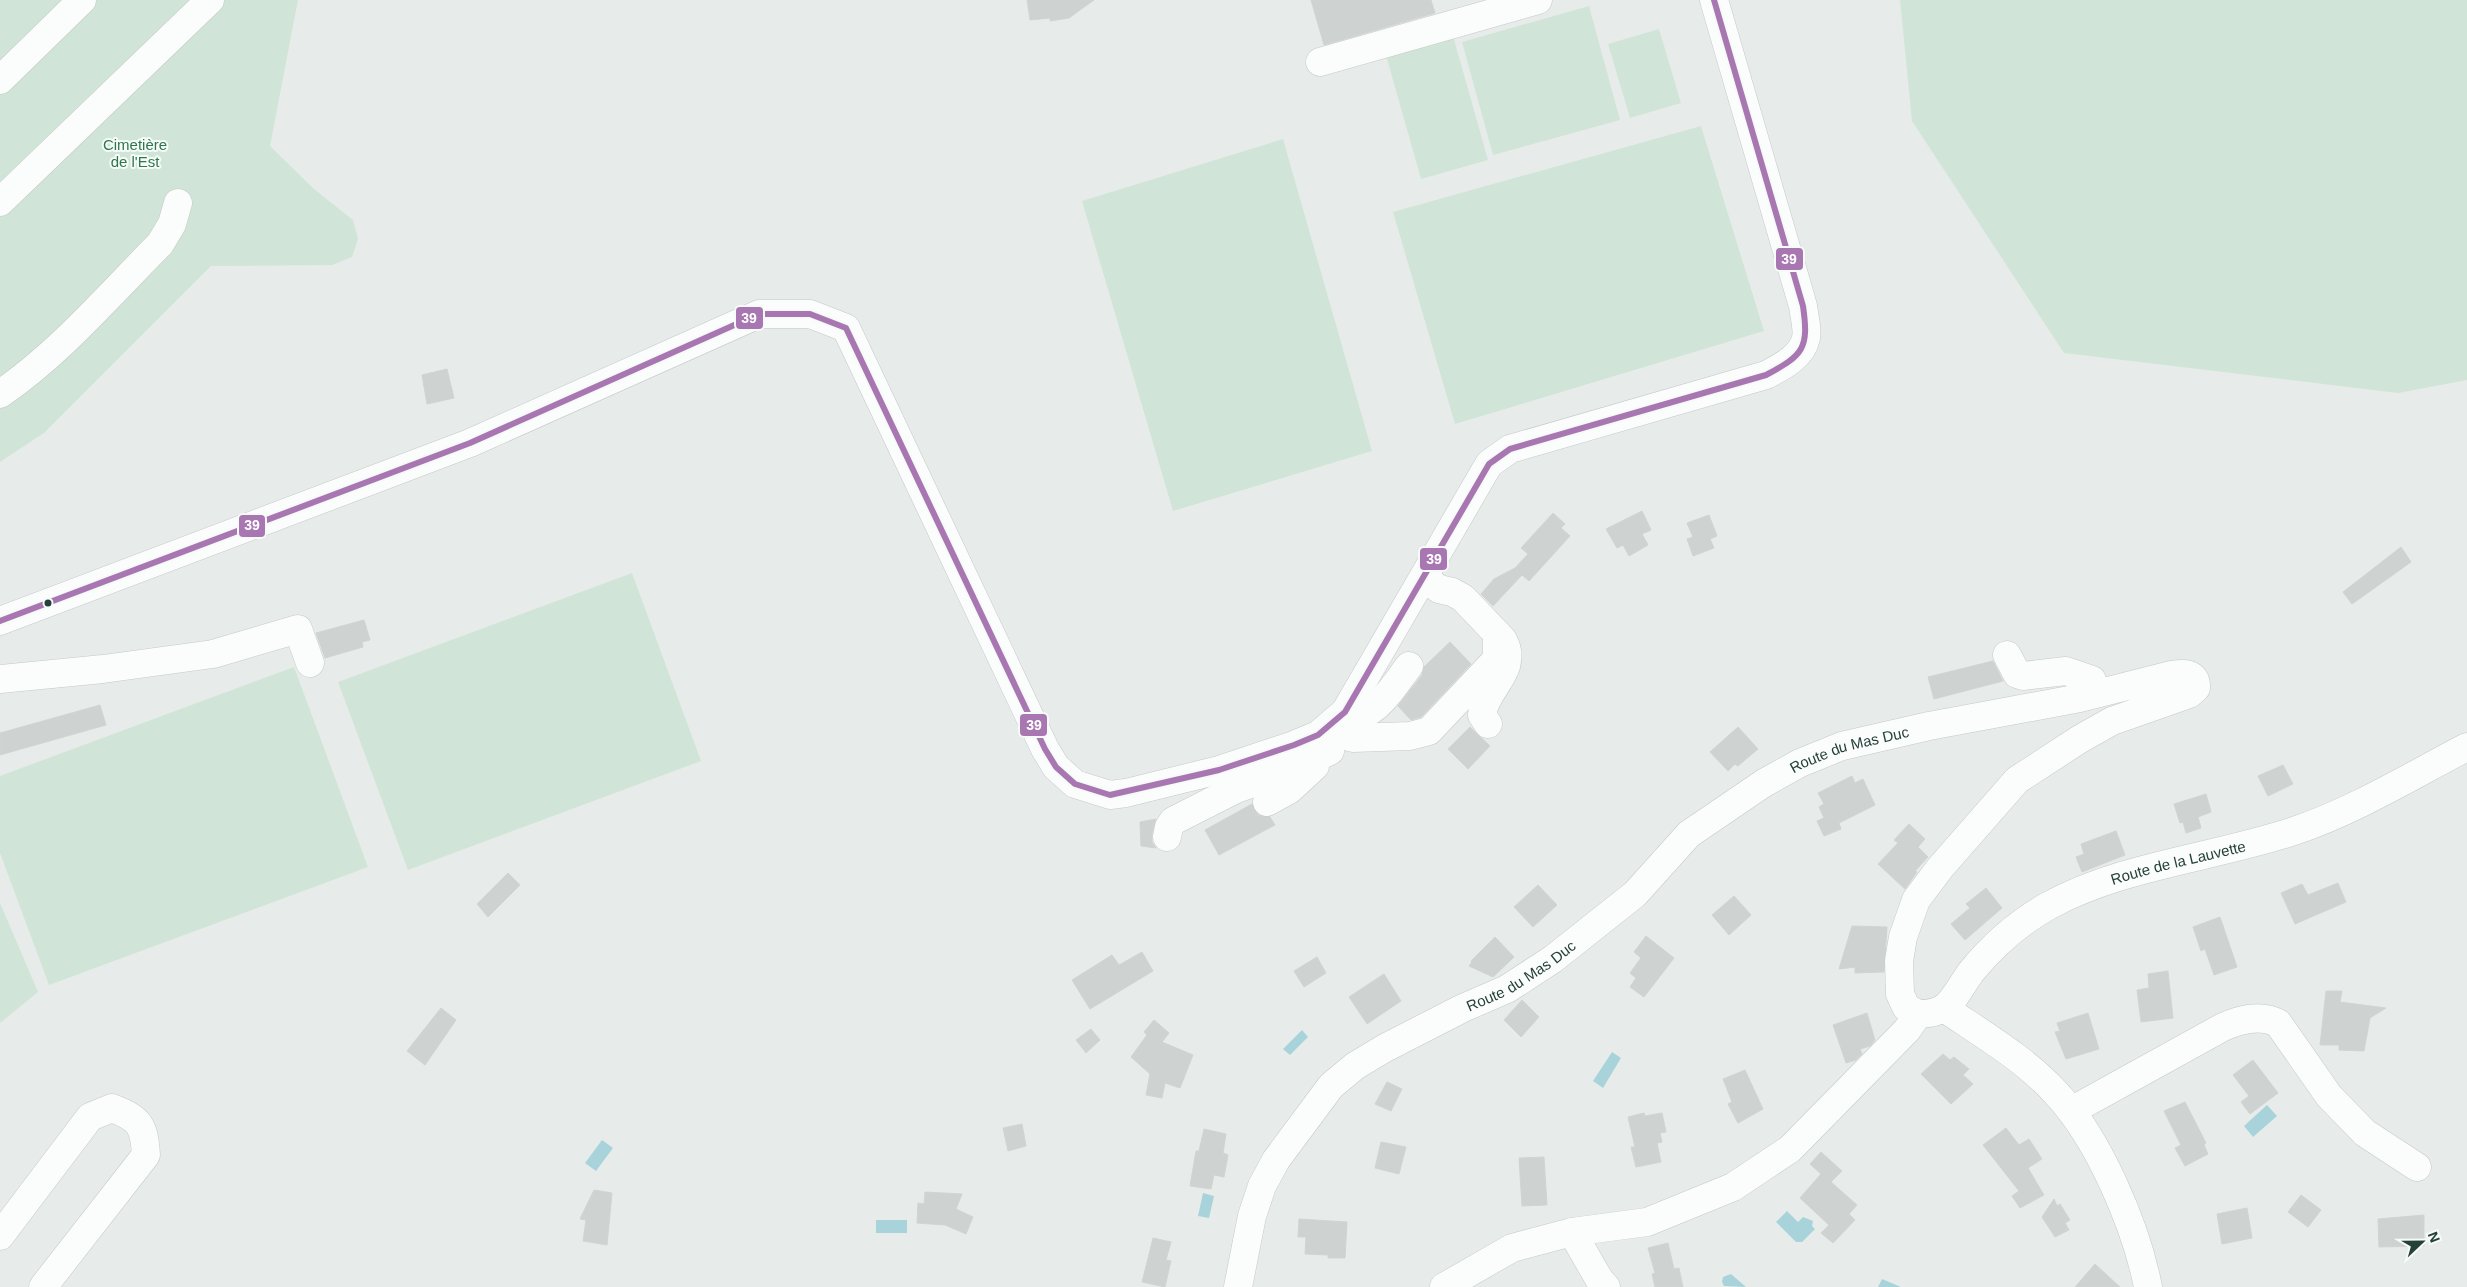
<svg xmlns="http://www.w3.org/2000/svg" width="2467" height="1287" viewBox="0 0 2467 1287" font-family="Helvetica,sans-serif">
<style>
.green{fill:#d0e5d7}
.water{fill:#a8d3da}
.building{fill:#ced3d1;stroke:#d0d5d3}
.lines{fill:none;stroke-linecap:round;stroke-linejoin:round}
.minor-casing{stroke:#c4c9c7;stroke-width:29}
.minor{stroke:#fbfcfc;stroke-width:28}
.bus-1-casing{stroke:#f6faf8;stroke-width:10}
.bus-1{stroke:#a877b2;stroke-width:6}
.bus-dot{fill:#244039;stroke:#f6faf8;stroke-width:2}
.labels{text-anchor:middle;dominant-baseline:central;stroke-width:4;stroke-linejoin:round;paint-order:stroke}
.park-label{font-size:15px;fill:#2d784a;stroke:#f6faf8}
.street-label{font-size:15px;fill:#244039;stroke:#f6faf8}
.line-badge{stroke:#f6faf8;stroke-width:2}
.badge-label{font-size:14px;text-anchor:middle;font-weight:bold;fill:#fff}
</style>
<rect width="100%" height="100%" fill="#e7ecea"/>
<g class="green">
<path d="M0,0H298L270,146L314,189L353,220L358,239L352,257L332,265L211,266L44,433L0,462Z"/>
<path d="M1900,0H2467V380L2398,393L2064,353L1912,121Z"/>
<path d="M1589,6L1620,120L1493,155L1462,42Z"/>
<path d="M1659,29L1681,103L1630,118L1608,44Z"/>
<path d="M1453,36L1488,160L1421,179L1386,55Z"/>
<path d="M1701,126L1764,331L1455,424L1393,212Z"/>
<path d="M1283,139L1372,451L1173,511L1082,201Z"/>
<path d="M632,573L701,761L408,870L338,682Z"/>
<path d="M294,667L368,867L49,985L0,853V776Z"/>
<path d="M0,903L38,992L0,1023Z"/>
</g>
<g class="water">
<path d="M1302,1030L1308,1037L1290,1055L1283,1049Z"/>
<path d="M1612,1052L1621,1058L1603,1088L1593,1081Z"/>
<path d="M2267,1105L2277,1116L2253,1137L2244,1126Z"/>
<path d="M602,1140L613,1148L596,1171L585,1163Z"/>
<path d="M1203,1193L1214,1196L1209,1218L1198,1216Z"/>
<path d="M1787,1211L1798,1222L1803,1217L1813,1221L1812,1226L1815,1229L1802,1242H1796L1776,1222Z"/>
<rect x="876" y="1220" width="31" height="13"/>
<path d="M1731,1274L1746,1287L1724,1286L1722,1282L1723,1277Z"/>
<path d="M1882,1279L1901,1287H1878Z"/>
</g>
<g class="building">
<path d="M1027,0H1094L1069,18L1050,21V18L1030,20Z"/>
<path d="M1311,0H1431L1435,13L1324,45Z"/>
<path d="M447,369L454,398L427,404L422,375Z"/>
<path d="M1642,511L1651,530L1642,534L1648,545L1629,556L1623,545L1617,548L1606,529Z"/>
<path d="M1553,513L1565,524L1561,528L1570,536L1529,581L1522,575L1493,606L1481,594L1494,579L1515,568L1528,554L1521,548Z"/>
<path d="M1709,515L1717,536L1710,539L1714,548L1693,556L1687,539L1693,537L1687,523Z"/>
<path d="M2401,547L2411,562L2352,604L2343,592Z"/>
<path d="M364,620L370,640L362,642L363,647L325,658L316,633Z"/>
<path d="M1450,642L1471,664L1421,717L1411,720L1398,706L1422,675L1424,667Z"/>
<path d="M1993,661L2003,681L1934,699L1928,677Z"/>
<path d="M100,705L106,725L0,755V733Z"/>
<path d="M1470,727L1490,746L1468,769L1448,749Z"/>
<path d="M1738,727L1758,749L1738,766L1735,764L1728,771L1710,752Z"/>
<path d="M2283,765L2293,784L2268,796L2258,776Z"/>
<path d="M1852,776L1855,783L1863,779L1875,805L1839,823L1841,829L1824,836L1817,821L1824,818L1819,807L1824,804L1818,793Z"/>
<path d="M2206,794L2211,812L2198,817L2201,828L2186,833L2183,822L2180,823L2174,804Z"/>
<path d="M1252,804L1258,815L1270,817L1275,825L1219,855L1205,830Z"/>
<path d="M1156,819L1152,834V842L1156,848L1141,846L1140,822Z"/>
<path d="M1909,824L1925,839L1918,847L1928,857L1915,871L1917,872L1905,889L1878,864L1898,843L1894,840Z"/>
<path d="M2116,831L2125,855L2082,872L2076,857L2084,854L2081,844Z"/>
<path d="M508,873L520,885L488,917L477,904Z"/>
<path d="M2338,883L2346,902L2295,924L2281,893L2302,884L2308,895Z"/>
<path d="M1538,885L1557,905L1533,927L1514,907Z"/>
<path d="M1986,888L2002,908L1965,940L1951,924L1970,908L1966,904Z"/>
<path d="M1734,896L1751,915L1729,935L1712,915Z"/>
<path d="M2220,917L2237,967L2214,975L2205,949L2201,951L2193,927Z"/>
<path d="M1852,926L1887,927L1884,972L1855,973V967L1839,969Z"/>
<path d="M1646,936L1674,958L1644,997L1630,987L1636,978L1630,973L1641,958L1634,952Z"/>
<path d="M1495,937L1514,957L1493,977L1469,966L1472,962L1471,961Z"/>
<path d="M1142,952L1153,971L1090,1009L1072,980L1112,955L1119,965Z"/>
<path d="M1317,957L1326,973L1304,987L1294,971Z"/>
<path d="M2168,971L2173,1018L2141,1022L2137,990L2149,988L2148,974Z"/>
<path d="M1384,974L1401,1001L1367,1024L1349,997Z"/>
<path d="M2326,991H2342L2340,1002L2386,1008L2370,1018L2364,1051L2339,1050V1045H2320Z"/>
<path d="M1522,1000L1539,1017L1521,1037L1504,1020Z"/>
<path d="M441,1008L456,1020L425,1065L407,1051Z"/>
<path d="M1867,1013L1875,1040L1870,1046L1860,1049L1862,1054L1856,1060L1846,1063L1833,1025Z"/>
<path d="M2088,1013L2099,1049L2066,1059L2055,1032L2060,1031L2057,1023Z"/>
<path d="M1154,1020L1169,1033L1162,1042L1193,1055L1180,1088L1165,1083L1162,1098L1146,1095L1150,1074L1131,1057L1147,1035L1144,1032Z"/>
<path d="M1091,1029L1100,1040L1086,1053L1076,1040Z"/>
<path d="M1943,1054L1950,1060L1954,1057L1969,1069L1963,1075L1973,1084L1951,1104L1921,1074Z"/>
<path d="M2253,1060L2278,1093L2250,1114L2241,1102L2249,1096L2233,1075Z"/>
<path d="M1745,1070L1763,1109L1738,1123L1728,1104L1732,1102L1723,1079Z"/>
<path d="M1387,1082L1402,1089L1391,1111L1375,1104Z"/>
<path d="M2185,1102L2206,1143L2204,1145L2208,1154L2185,1166L2175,1148L2181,1145L2164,1111Z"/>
<path d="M1644,1113L1645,1116L1662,1113L1666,1132L1660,1133L1662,1142L1657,1143L1661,1162L1636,1167L1631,1147H1635L1628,1117Z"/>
<path d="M1022,1124L1026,1146L1008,1151L1003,1128Z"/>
<path d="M2006,1128L2019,1145L2029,1139L2042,1159L2028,1168L2044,1195L2020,1208L2012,1196L2019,1191L1983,1145Z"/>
<path d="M1204,1129L1226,1134L1223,1153L1228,1155L1224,1177L1214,1175L1211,1189L1190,1186L1196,1151H1199Z"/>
<path d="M1381,1142L1406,1147L1399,1174L1375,1168Z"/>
<path d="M1821,1152L1842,1171L1831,1182L1857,1205L1849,1214L1855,1220L1833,1243L1821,1233L1829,1225L1800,1198L1821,1174L1810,1164Z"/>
<path d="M1544,1157L1547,1205L1522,1206L1519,1158Z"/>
<path d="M594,1190L612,1193L607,1245L583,1241L586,1220L580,1219Z"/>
<path d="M925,1192L962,1194L956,1209L973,1217L966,1234L945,1225L917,1223L918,1203L924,1204Z"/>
<path d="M2301,1195L2321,1210L2308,1227L2288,1212Z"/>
<path d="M2054,1199L2057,1206L2060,1204L2070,1220L2065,1223L2069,1230L2055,1237L2042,1217Z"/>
<path d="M2247,1208L2252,1238L2222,1244L2217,1214Z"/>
<path d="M2424,1215V1246L2379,1247L2378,1219Z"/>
<path d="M1299,1219L1347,1222L1345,1258H1328V1255L1305,1254L1306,1237H1298Z"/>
<path d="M1153,1238L1171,1242L1166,1260L1171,1261L1165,1287L1142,1282Z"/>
<path d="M1668,1243L1674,1269L1679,1268L1683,1287H1655L1652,1274L1655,1273L1648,1248Z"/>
<path d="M2095,1264L2120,1287H2075Z"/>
</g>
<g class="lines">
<defs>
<g id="minor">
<path d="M1320,62L1538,0"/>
<path d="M0,80L82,0"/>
<path d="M0,202L210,0"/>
<path d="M0,394C60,353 109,295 160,244L172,224L178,203"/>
<path d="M1424,578L1439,589L1452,592L1463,598L1503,640C1520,670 1485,688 1482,715L1488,724"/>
<path d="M0,621L470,443L759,314H810L846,328L1045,749L1056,767L1075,784L1110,795L1126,793L1219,770L1294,745L1318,735L1345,712L1489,464L1510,449L1766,375C1781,367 1802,357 1806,338C1808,329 1804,315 1803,306L1714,0"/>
<path d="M2007,655L2017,674L2023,676L2066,671L2092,680"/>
<path d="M0,679L103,669L213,654L298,629L310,663"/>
<path d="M1345,712C1349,714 1355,716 1360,715C1379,712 1398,680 1409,666"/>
<path d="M1334,721L1345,736L1353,738L1410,736L1429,731L1495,661L1497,655V634"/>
<path d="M1267,802L1289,790L1315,766"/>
<path d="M1167,837L1169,827L1173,821L1236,789L1297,767L1330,751"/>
<path d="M1944,1008C1982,1034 2025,1059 2056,1093C2099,1139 2136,1226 2148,1287"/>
<path id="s1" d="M1918,1014C1927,1014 1936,1013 1944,1008C1954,1001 1963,983 1971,972C1993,945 2018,923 2048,906C2123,865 2213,858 2294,831C2354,811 2411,776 2467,747"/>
<path d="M2071,1111L2223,1027C2241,1019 2260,1014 2278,1023L2329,1096L2365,1133L2417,1167"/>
<path d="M0,1236L90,1117L112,1108C140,1119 144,1125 146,1155L43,1287"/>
<path id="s2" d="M1238,1287L1252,1216L1262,1186L1276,1160L1331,1086L1355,1066L1385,1048L1463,1008L1507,989L1553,959L1635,894L1689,834L1764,783L1800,763L1842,746L1929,726L2080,698L2171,675C2184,673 2197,672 2196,688L2189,694L2112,721L2080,739L2017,780L1940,868L1916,900L1903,937L1899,961L1900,994L1906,1007L1918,1014"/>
<path d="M1444,1287L1512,1248L1572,1232"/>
<path d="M1606,1287L1599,1279L1572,1232L1647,1222L1733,1187L1790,1149L1907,1030L1918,1014"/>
</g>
</defs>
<use href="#minor" class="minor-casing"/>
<use href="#minor" class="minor"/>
<defs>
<path id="bus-1" d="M0,621L470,443L759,314H810L846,328L1045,749L1056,767L1075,784L1110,795L1219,770L1294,745L1318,735L1345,712L1489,464L1510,449L1766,375C1804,355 1809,348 1803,306L1714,0"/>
</defs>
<use href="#bus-1" class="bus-1-casing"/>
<use href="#bus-1" class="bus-1"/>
</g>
<circle class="bus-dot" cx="48" cy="603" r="4.5"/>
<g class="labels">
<g class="park-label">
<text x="135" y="144">Cimetière<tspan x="135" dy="17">de l'Est</tspan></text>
</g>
<g class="street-label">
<text stroke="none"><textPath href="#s2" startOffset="851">Route du Mas Duc</textPath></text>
<text stroke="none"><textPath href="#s1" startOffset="312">Route de la Lauvette</textPath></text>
<text stroke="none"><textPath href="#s2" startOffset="446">Route du Mas Duc</textPath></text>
</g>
</g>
<g class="line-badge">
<rect x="1775" y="247" width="29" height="24" rx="5" fill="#a877b2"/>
<rect x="735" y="306" width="29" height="24" rx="5" fill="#a877b2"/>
<rect x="238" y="514" width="28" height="24" rx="5" fill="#a877b2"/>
<rect x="1419" y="547" width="29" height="24" rx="5" fill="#a877b2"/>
<rect x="1019" y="713" width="29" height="24" rx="5" fill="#a877b2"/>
</g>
<g class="badge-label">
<text x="1789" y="264">39</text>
<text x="749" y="323">39</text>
<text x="252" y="530">39</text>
<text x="1434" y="564">39</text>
<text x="1034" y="730">39</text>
</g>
<g transform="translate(2422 1242) rotate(68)" stroke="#f6faf8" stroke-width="4" paint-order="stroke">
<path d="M0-4L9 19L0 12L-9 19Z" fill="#244039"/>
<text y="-8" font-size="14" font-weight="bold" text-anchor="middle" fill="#244039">N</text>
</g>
</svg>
